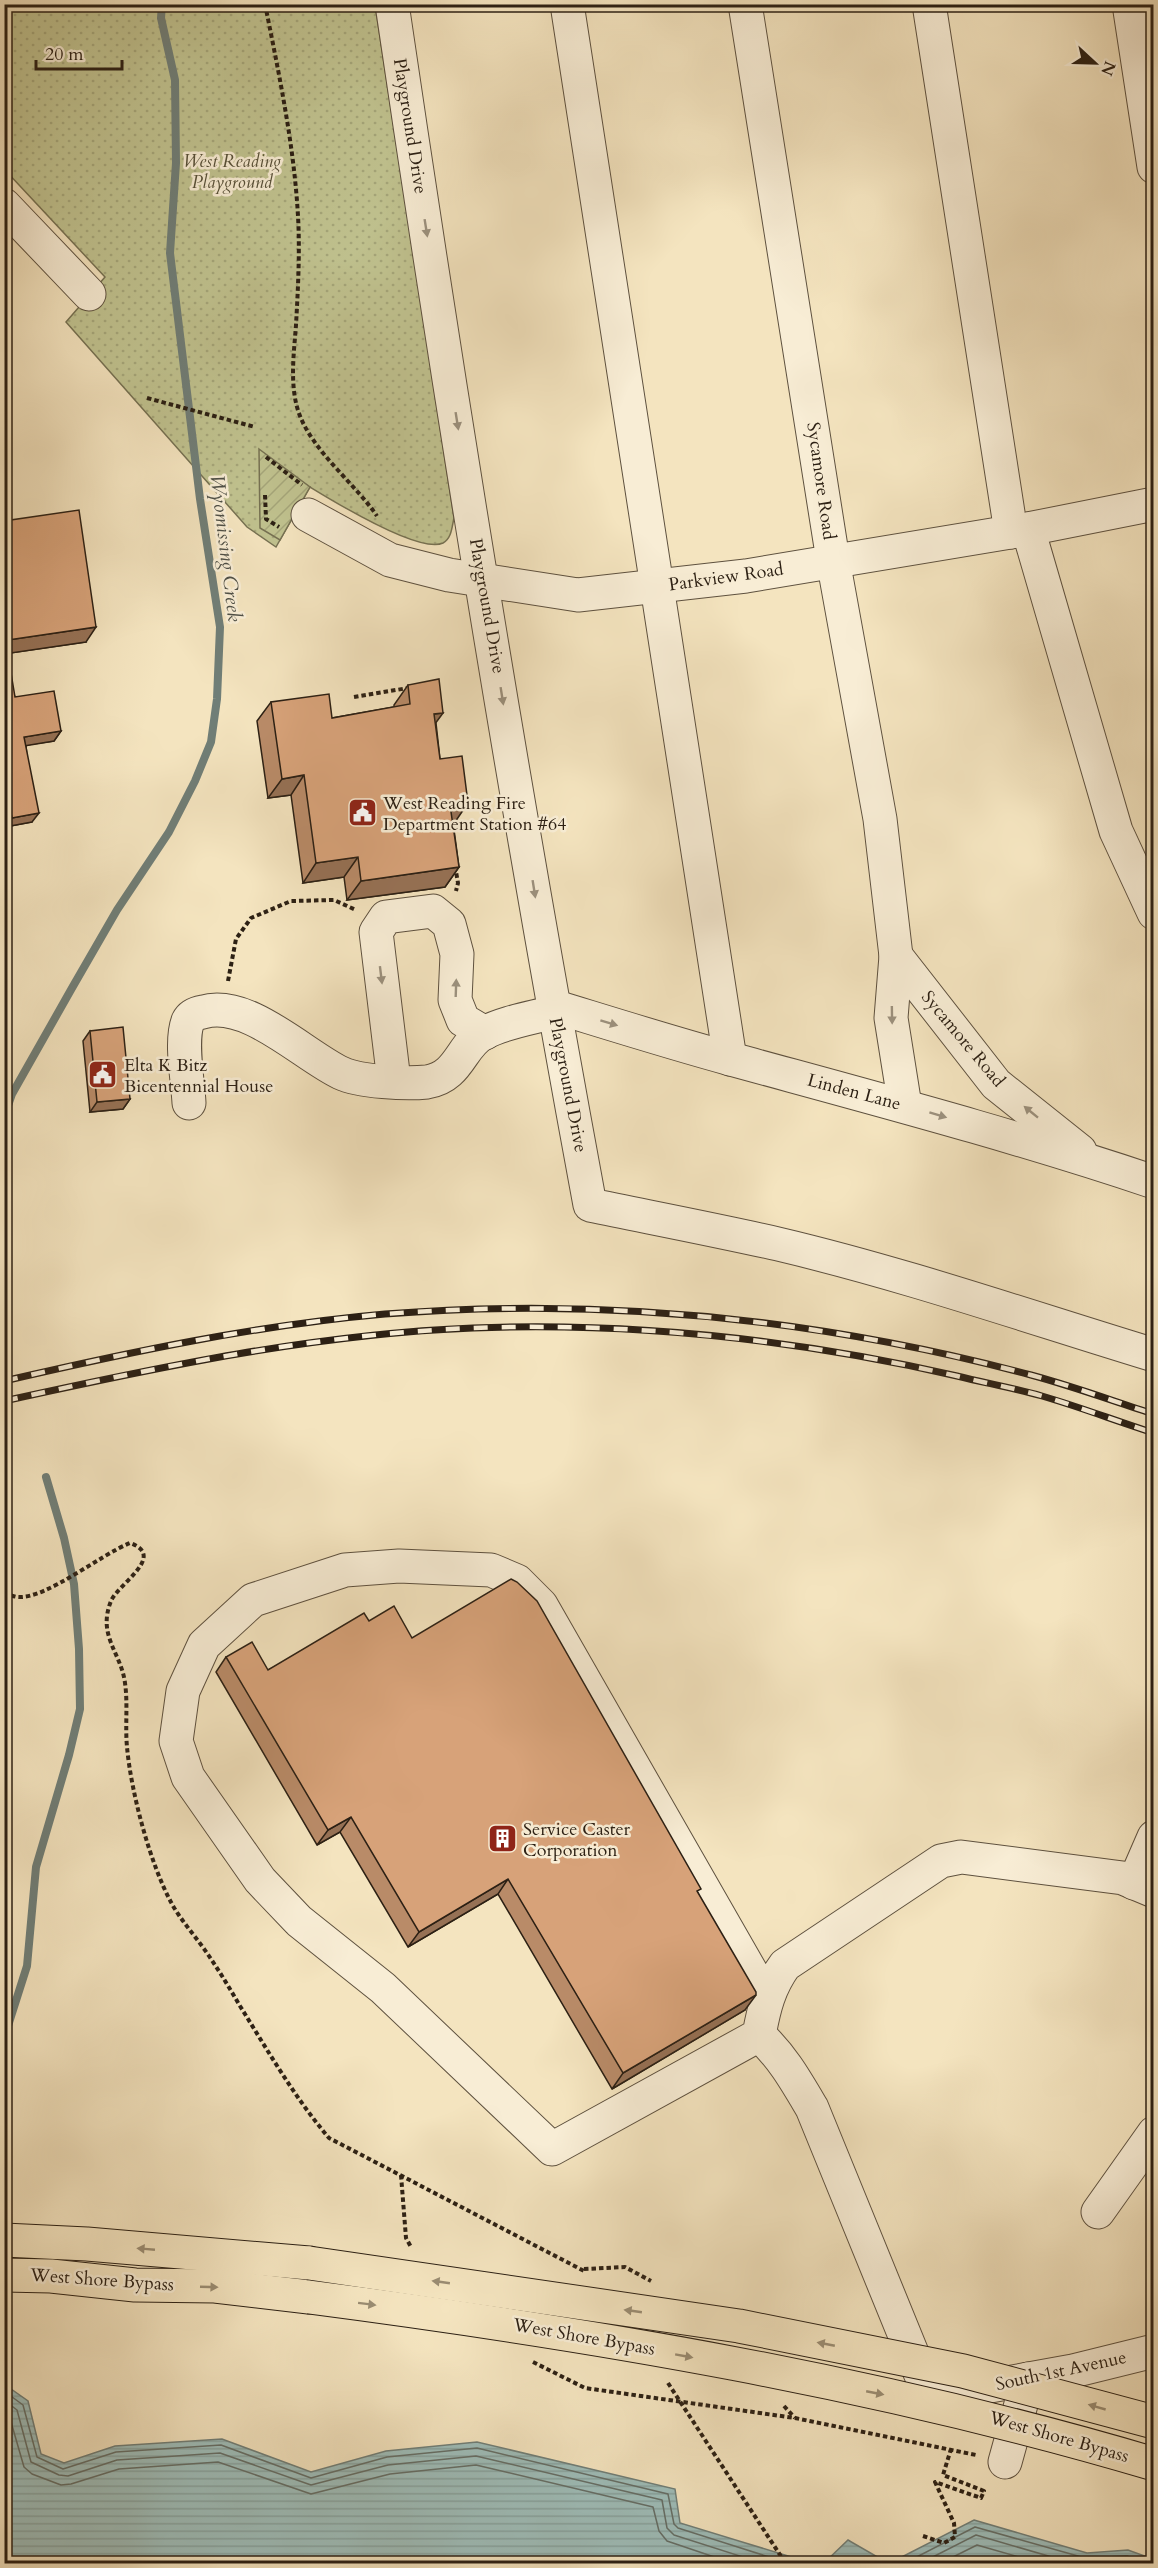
<svg xmlns="http://www.w3.org/2000/svg" width="1158" height="2568" viewBox="0 0 1158 2568" font-family="Cardo,serif">
<style>
.park{fill:url(#park-dots);stroke:#767152;stroke-width:1.5}
.garden{fill:url(#garden-furrows);stroke:#767152;stroke-width:1.5}
.water{fill:url(#water-rules);stroke:#707e77;stroke-width:1.5}
.lines{fill:none;stroke-linecap:round;stroke-linejoin:round}
.shore{stroke:#656e66;stroke-width:1.5}
.stream{stroke:#707e77;stroke-width:8}
.minor-casing{stroke:#5e513f;stroke-width:35}
.highway-casing{stroke:#2c2014;stroke-width:35}
.path{stroke:#2c2014;stroke-width:4;stroke-dasharray:4.5 3;stroke-linecap:butt}
.minor{stroke:#f8edd5;stroke-width:33}
.highway{stroke:#f4e4bf;stroke-width:33}
.rail-casing{stroke:#2c2014;stroke-width:7}
.rail{stroke:#f8edd5;stroke-width:4.5;stroke-dasharray:14;stroke-linecap:butt}
.highway-bridge-casing{stroke:#2c2014;stroke-width:35;stroke-linecap:butt}
.path-bridge{stroke:#2c2014;stroke-width:4;stroke-dasharray:4.5 3;stroke-linecap:butt}
.highway-bridge{stroke:#f4e4bf;stroke-width:33}
.wall{fill:#b98b68;stroke:#2c2014;stroke-width:1.5}
.shaded-wall{fill:#967155;stroke:#2c2014;stroke-width:1.5}
.building{fill:#d7a279;stroke:#2c2014;stroke-width:1.5}
.oneway{fill:#9c917e}
.oneway2{fill:#9a8c72}
.labels{text-anchor:middle;dominant-baseline:central;stroke-width:5;stroke-linejoin:round;paint-order:stroke}
.street-label{font-size:18px;fill:#2c2014;stroke:#f8edd5}
.park-label{font-size:18px;font-style:italic;fill:#585139;stroke:#f8edd5}
.poi-label{font-size:18px;fill:#2c2014;stroke:#f8edd5;text-anchor:start}
.water-label{font-size:20px;font-style:italic;fill:#4e4f46;stroke:#f8edd5}
</style>
<defs>
<pattern id="park-dots" width="8" height="8" patternUnits="userSpaceOnUse" patternTransform="scale(1.5)"><rect width="8" height="8" fill="#c0c28f"/><path d="M2 2h.1M6 6h.1" fill="none" stroke="#a5a67a" stroke-width="1.8" stroke-linecap="round"/></pattern>
<pattern id="garden-furrows" width="10" height="10" patternUnits="userSpaceOnUse" patternTransform="scale(1.5)"><rect width="10" height="10" fill="#c0c28f"/><path d="M-1 1l2-2M0 10L10 0M9 11l2-2" fill="none" stroke="#a5a67a"/></pattern>
<pattern id="water-rules" width="6" height="5" patternUnits="userSpaceOnUse" patternTransform="scale(1.5)"><rect width="6" height="5" fill="#9ebdb9"/><path d="M0 2.5h6" fill="none" stroke="#88a29e"/></pattern>
</defs>
<rect width="100%" height="100%" fill="#f4e4bf"/>
<filter id="stains"><feTurbulence type="fractalNoise" baseFrequency=".00333" numOctaves="4"/><feColorMatrix values="0 0 0 0 .2 0 0 0 0 .09 0 0 0 0 .02 0 0 0 .5 -.17"/></filter>
<radialGradient id="worn" r=".72"><stop offset=".6" stop-color="#630" stop-opacity="0"/><stop offset="1" stop-color="#630" stop-opacity=".3"/></radialGradient>
<path class="park" d="M5,5H375L454,518C452,526 452,538 443,543C419,554 333,501 310,487L276,547L247,527L66,322L105,277L5,170Z"/>
<path class="garden" d="M259,449L310,487L280,540L260,528Z"/>
<g class="water">
<path d="M4,2384L28,2401L41,2454L64,2463L115,2446L222,2439L311,2472L386,2451L477,2442L675,2489L680,2523L811,2563H5Z"/>
<path d="M974,2520L1087,2553L1128,2550L1153,2559V2563H890Z"/>
<path d="M848,2540L888,2563H824Z"/>
</g>
<g class="lines">
<g class="shore">
<path d="M4,2391L23,2405L37,2457L63,2469L116,2452L221,2445L311,2478L387,2457L477,2448L668,2494L674,2524L678,2528L791,2564"/>
<path d="M4,2400L17,2410L31,2462L59,2475L68,2476L117,2460L220,2453L311,2485L388,2465L476,2456L662,2500L667,2528L674,2535L765,2564"/>
<path d="M4,2412L9,2415L24,2467L32,2474L61,2485L71,2484L119,2469L218,2462L311,2494L390,2474L476,2465L653,2507L659,2531L667,2541L735,2564"/>
<path d="M903,2564L975,2527L1085,2558L1127,2556L1148,2564"/>
<path d="M919,2564L976,2535L1076,2564"/>
<path d="M939,2564L977,2545L1043,2564"/>
</g>
<g class="stream">
<path d="M4,1117L12,1094L72,988L117,910L169,832L195,781L211,742L217,699L220,627L200,499L170,253L176,163L175,80L161,18L162,4"/>
<path d="M4,2142L6,2032L27,1966L36,1867L69,1755L80,1709L79,1649L74,1584L64,1538L46,1477"/>
</g>
<defs>
<g id="minor">
<path d="M392,4C451,406 516,806 590,1205C653,1218 716,1230 778,1244C905,1274 1029,1317 1154,1355"/>
<path d="M567,4L730,1059"/>
<path d="M745,4L833,560L880,819L896,956L891,1018L905,1106"/>
<path d="M929,4L1011,532"/>
<path d="M1129,4L1154,167"/>
<path d="M4,205L89,294"/>
<path d="M308,515L390,560L449,575L578,595L746,576L1028,529L1154,504"/>
<path d="M1028,529L1116,831L1154,913"/>
<path d="M896,956L996,1084L1080,1151"/>
<path d="M553,1006C612,1024 672,1043 731,1059C873,1098 1014,1135 1154,1182"/>
<path d="M394,1081L376,932L386,917L433,911L449,924L457,954L455,1000L463,1020L485,1033"/>
<path d="M189,1103C188,1081 180,1041 188,1021C191,1015 197,1013 203,1012C248,999 303,1055 341,1073C360,1082 406,1084 427,1082C460,1077 461,1044 484,1033C505,1022 532,1018 554,1012"/>
<path d="M1134,1883L1154,1837"/>
<path d="M766,1998L541,1605L517,1581L491,1570L399,1566L345,1570L253,1600L204,1645L183,1691L176,1741L188,1777L260,1880L299,1921L383,1988L552,2149L759,2035C764,2008 769,1987 785,1965L941,1861L961,1857L1123,1878L1154,1891"/>
<path d="M759,2035C782,2056 796,2081 812,2108L923,2380L968,2390L1073,2371L1154,2351"/>
<path d="M1098,2212L1154,2133"/>
<path d="M1005,2462L1028,2379"/>
</g>
<g id="highway">
<path d="M4,2240L87,2244L309,2263"/>
<path d="M4,2275L51,2276L135,2285L215,2286L309,2297"/>
</g>
</defs>
<use href="#minor" class="minor-casing"/>
<use href="#highway" class="highway-casing"/>
<g class="path">
<path d="M265,4C279,74 294,145 298,216C300,252 298,289 296,325C294,352 290,381 297,407C308,448 354,482 377,516"/>
<path d="M147,398L255,427"/>
<path d="M266,457L302,485"/>
<path d="M265,495L266,519L279,527"/>
<path d="M354,697L408,688"/>
<path d="M455,866L458,883L456,891"/>
<path d="M228,981L236,939L251,918L291,901L334,900L356,910"/>
<path d="M4,1593C9,1594 14,1597 18,1597C46,1599 100,1555 130,1543C167,1556 118,1584 111,1601C97,1636 121,1652 125,1683C128,1704 125,1726 127,1747C131,1792 150,1864 172,1904C182,1922 197,1938 209,1956C220,1972 230,1989 240,2006C268,2051 295,2098 329,2138L586,2272"/>
<path d="M401,2175L406,2238L411,2247"/>
<path d="M584,2269L625,2267L651,2281"/>
<path d="M533,2362L585,2388L795,2418L976,2455"/>
<path d="M784,2406L795,2418"/>
<path d="M923,2536L944,2543L955,2537L954,2523L935,2482L981,2498L984,2491L943,2475L951,2449"/>
</g>
<use href="#minor" class="minor"/>
<use href="#highway" class="highway"/>
<defs>
<g id="rail">
<path d="M4,1381C130,1352 257,1325 385,1314C602,1297 821,1319 1031,1375C1072,1386 1113,1401 1154,1414"/>
<path d="M4,1401C159,1367 315,1334 473,1328C635,1322 799,1340 957,1376C985,1383 1014,1388 1042,1396C1080,1407 1116,1421 1154,1433"/>
</g>
</defs>
<use href="#rail" class="rail-casing"/>
<use href="#rail" class="rail"/>
<defs>
<g id="highway-bridge">
<path d="M309,2263L739,2326L963,2371L1154,2422"/>
<path d="M309,2297C593,2334 878,2382 1154,2464"/>
</g>
</defs>
<use href="#highway-bridge" class="highway-bridge-casing"/>
<path class="path-bridge" d="M668,2383L786,2564"/>
<use href="#highway-bridge" class="highway-bridge"/>
</g>
<g class="wall">
<path d="M4,521L86,642L4,654Z"/>
<path d="M4,668L15,697L61,731L54,741L26,745L32,822L5,827Z"/>
<path d="M408,685L436,723L440,759L455,822H453L459,867L445,887L347,900L344,877L303,883L291,795L268,798L257,721L271,702L332,718L394,707V705Z"/>
<path d="M90,1031L130,1099L123,1109L90,1112L83,1041Z"/>
<path d="M369,1621L412,1638L698,1893L745,2010L612,2089L498,1894L408,1947L340,1832L317,1845L216,1672L226,1657L268,1670Z"/>
</g>
<g class="shaded-wall">
<path d="M96,627L86,642L4,654V645L8,640Z"/>
<path d="M443,713L429,732L434,714Z"/>
<path d="M61,731L54,741L18,747L24,737Z"/>
<path d="M304,775L291,795L268,798L282,779Z"/>
<path d="M468,803L455,822L437,825L450,805Z"/>
<path d="M39,813L32,822L5,827L12,818Z"/>
<path d="M358,857L344,877L303,883L316,863Z"/>
<path d="M459,867L445,887L347,900L361,881Z"/>
<path d="M130,1099L123,1109L90,1112L97,1102Z"/>
<path d="M351,1817L340,1832L317,1845L328,1830Z"/>
<path d="M508,1879L498,1894L408,1947L419,1932Z"/>
<path d="M756,1995L745,2010L612,2089L623,2073Z"/>
</g>
<g class="building">
<path d="M79,510L96,627L8,640L4,617V521Z"/>
<path d="M10,667L15,697L54,691L61,731L24,737L39,813L12,818L4,780V668Z"/>
<path d="M439,679L443,713L434,714L440,759L462,756L468,803L450,805L459,867L361,881L358,857L316,863L304,775L282,779L271,702L329,694L332,718L410,704L408,685Z"/>
<path d="M123,1027L130,1099L97,1102L90,1031Z"/>
<path d="M511,1579L517,1582L537,1601L701,1889L697,1891L756,1992V1995L623,2073L508,1879L419,1932L351,1817L328,1830L226,1657L252,1642L268,1670L364,1613L369,1621L394,1606L412,1638Z"/>
</g>
<defs><path id="oneway-solid" d="M-6-.8H1V-3.2L6.5 0L1 3.2V.8H-6Z" transform="scale(1.5)"/></defs>
<g class="oneway">
<use href="#oneway-solid" transform="translate(426 228) rotate(81)"/>
<use href="#oneway-solid" transform="translate(457 421) rotate(81)"/>
<use href="#oneway-solid" transform="translate(502 696) rotate(81)"/>
<use href="#oneway-solid" transform="translate(534 889) rotate(81)"/>
<use href="#oneway-solid" transform="translate(381 975) rotate(83)"/>
<use href="#oneway-solid" transform="translate(456 988) rotate(-88)"/>
<use href="#oneway-solid" transform="translate(892 1015) rotate(89)"/>
<use href="#oneway-solid" transform="translate(609 1023) rotate(17)"/>
<use href="#oneway-solid" transform="translate(1031 1112) rotate(-141)"/>
<use href="#oneway-solid" transform="translate(938 1115) rotate(17)"/>
</g>
<g class="oneway2">
<use href="#oneway-solid" transform="translate(146 2249) rotate(-175)"/>
<use href="#oneway-solid" transform="translate(441 2282) rotate(-172)"/>
<use href="#oneway-solid" transform="translate(209 2287) rotate(2)"/>
<use href="#oneway-solid" transform="translate(367 2304) rotate(7)"/>
<use href="#oneway-solid" transform="translate(633 2311) rotate(-172)"/>
<use href="#oneway-solid" transform="translate(826 2344) rotate(-169)"/>
<use href="#oneway-solid" transform="translate(684 2356) rotate(10)"/>
<use href="#oneway-solid" transform="translate(875 2393) rotate(11)"/>
<use href="#oneway-solid" transform="translate(1097 2407) rotate(-164)"/>
</g>
<defs>
<symbol id="civic-square" viewBox="-11 -11 22 22"><rect x="-9" y="-9" width="18" height="18" rx="4" fill="#8f2418" stroke="#f8edd5"/><path d="M-.6-6.5H3V-4.5H.6V-3L4-1V1h2V6H-6V1h2V-1L-.6-3ZM-1.2 2.5V6h2.4V2.5Z" fill="#fff"/></symbol>
<symbol id="building-square" viewBox="-11 -11 22 22"><rect x="-9" y="-9" width="18" height="18" rx="4" fill="#8f2418" stroke="#f8edd5"/><path d="M-4-6H4V6H1V3H-1V6H-4ZM-2.5-4.3h1.7v1.8h-1.7ZM.8-4.3h1.7v1.8H.8ZM-2.5-1h1.7V.8h-1.7ZM.8-1h1.7V.8H.8Z" fill="#fff"/></symbol>
</defs>
<g fill-rule="evenodd">
<use href="#civic-square" x="346" y="796" width="33" height="33"/>
<use href="#civic-square" x="86" y="1058" width="33" height="33"/>
<use href="#building-square" x="486" y="1822" width="33" height="33"/>
</g>
<g class="labels">
<g class="street-label">
<text transform="translate(410 126) rotate(81)">Playground Drive</text>
<text transform="translate(821 481) rotate(82)">Sycamore Road</text>
<text transform="translate(726 577) rotate(-8)">Parkview Road</text>
<text transform="translate(487 606) rotate(80)">Playground Drive</text>
<text transform="translate(963 1039) rotate(50)">Sycamore Road</text>
<text transform="translate(568 1085) rotate(79)">Playground Drive</text>
<text transform="translate(854 1092) rotate(15)">Linden Lane</text>
<text transform="translate(102 2280) rotate(4)">West Shore Bypass</text>
<text transform="translate(584 2337) rotate(10)">West Shore Bypass</text>
<text transform="translate(1061 2371) rotate(-12)">South 1st Avenue</text>
<text transform="translate(1059 2437) rotate(16)">West Shore Bypass</text>
</g>
<g class="park-label">
<text x="232" y="161">West Reading<tspan x="232" dy="21">Playground</tspan></text>
</g>
<g class="poi-label">
<text x="383" y="803">West Reading Fire<tspan x="383" dy="21">Department Station #64</tspan></text>
<text x="124" y="1065">Elta K Bitz<tspan x="124" dy="21">Bicentennial House</tspan></text>
<text x="523" y="1829">Service Caster<tspan x="523" dy="21">Corporation</tspan></text>
</g>
<g class="water-label">
<text transform="translate(226 548) rotate(83)">Wyomissing Creek</text>
</g>
</g>
<rect width="1158" height="2568" fill="none" stroke="#f4e4bf" stroke-width="24"/>
<rect x="6" y="6" width="1146" height="2556" fill="none" stroke="#2c2014" stroke-width="3"/>
<rect x="12" y="12" width="1134" height="2544" fill="none" stroke="#2c2014" stroke-width="1.5"/>
<g transform="translate(1095 63) rotate(112)" stroke="#f8edd5" stroke-width="4.5" paint-order="stroke">
<path d="M0-4.5L10 22L0 15L-10 22Z" fill="#2c2014"/>
<text y="-9" font-size="16" font-weight="bold" text-anchor="middle" fill="#2c2014">N</text>
</g>
<path d="M36 60v9h86v-9" fill="none" stroke="#2c2014" stroke-width="3"/>
<text x="45" y="60" font-size="18" fill="#2c2014" stroke="#f8edd5" stroke-width="4.5" paint-order="stroke">20 m</text>
<rect width="100%" height="100%" filter="url(#stains)"/>
<rect width="100%" height="100%" fill="url(#worn)"/>
</svg>
